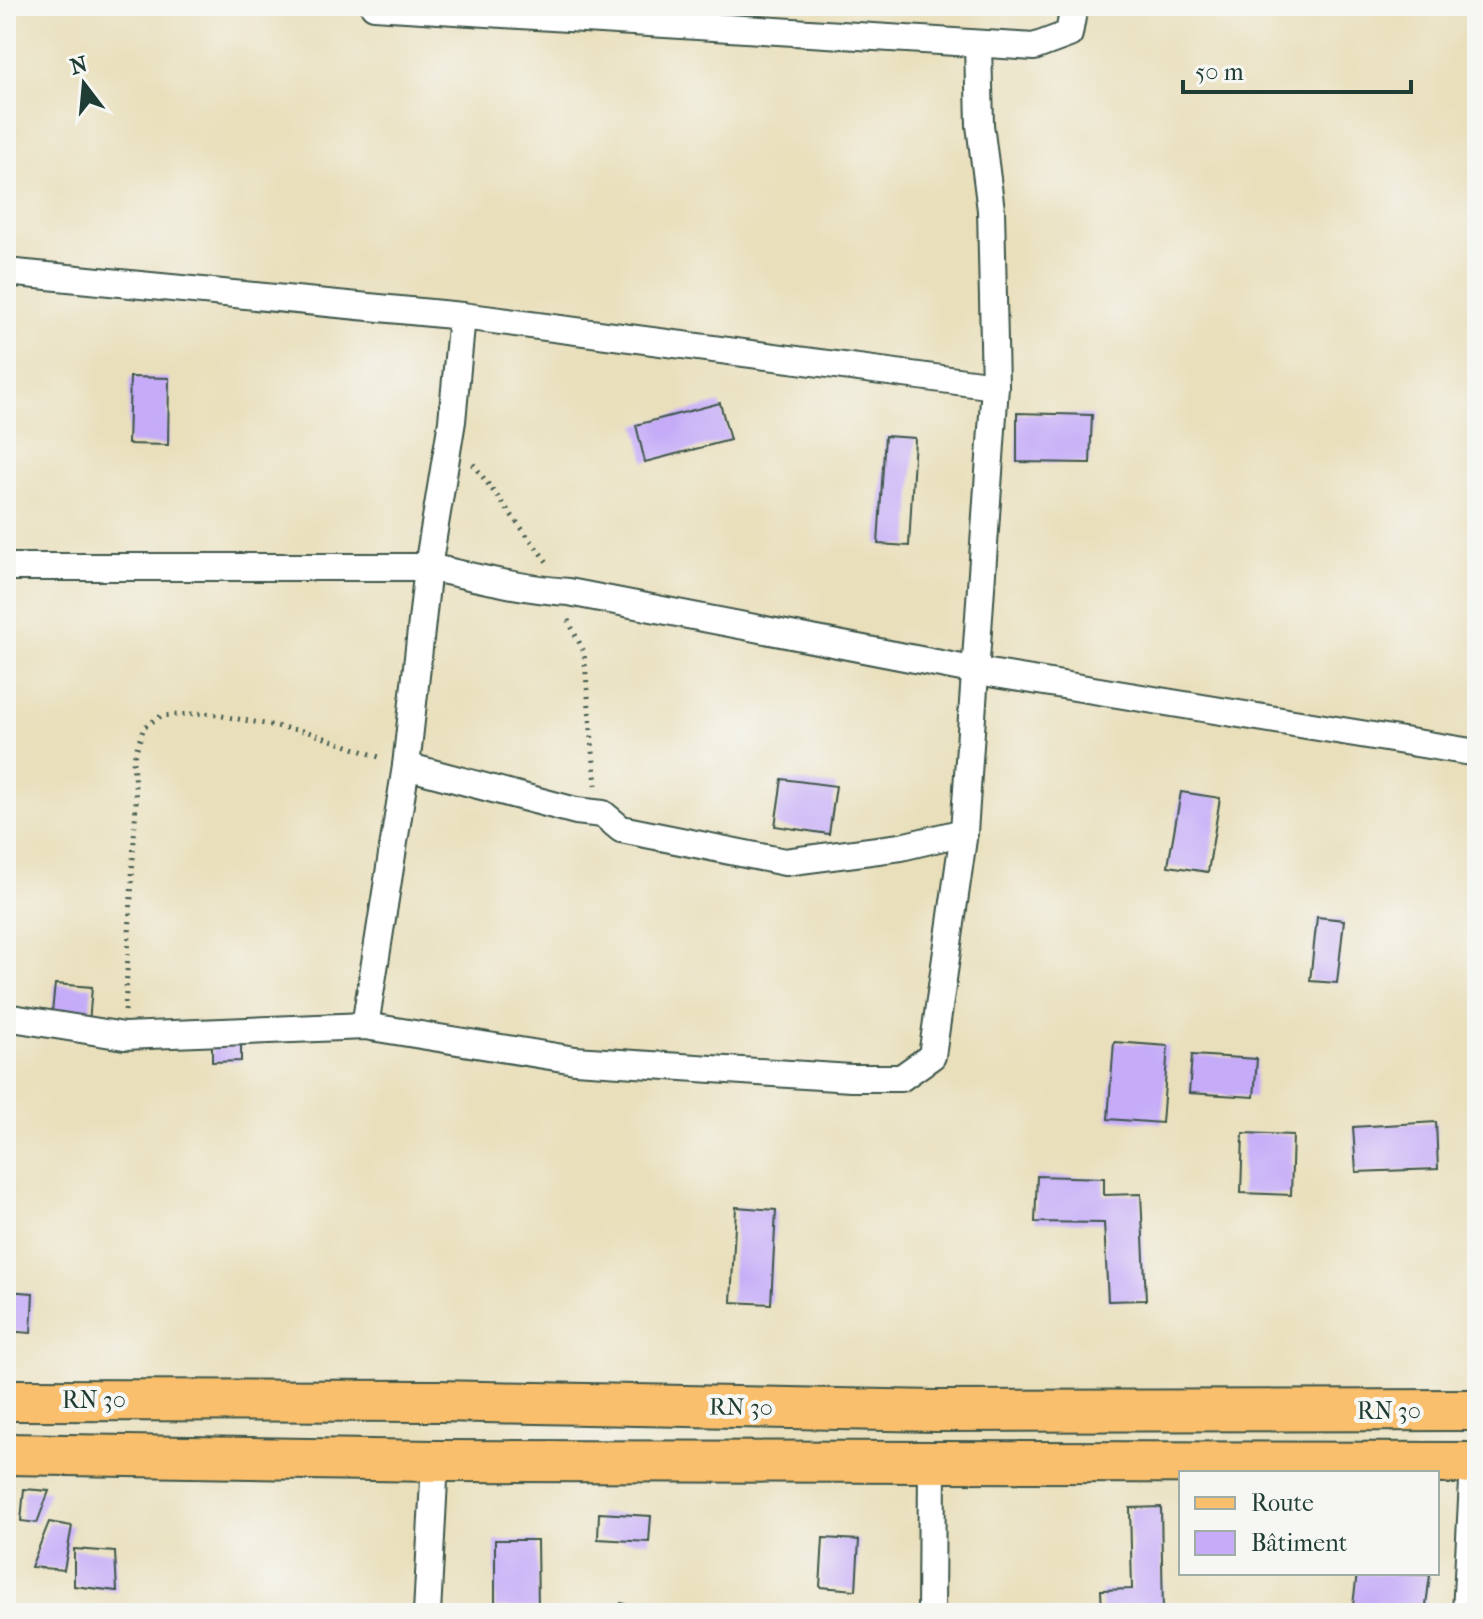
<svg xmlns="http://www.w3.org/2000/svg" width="1483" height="1619" viewBox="0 0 1483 1619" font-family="'IM FELL French Canon',serif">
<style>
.building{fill:#c5abf8}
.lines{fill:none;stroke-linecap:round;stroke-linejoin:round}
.street-casing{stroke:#3d5548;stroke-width:30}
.primary-casing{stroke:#3d5548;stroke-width:44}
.path{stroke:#3d5548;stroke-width:5;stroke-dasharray:2 6;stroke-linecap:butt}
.street{stroke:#fff;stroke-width:26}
.primary{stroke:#f9bf6d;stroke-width:40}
.labels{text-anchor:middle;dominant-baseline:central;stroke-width:8;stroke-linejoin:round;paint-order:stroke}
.street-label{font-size:24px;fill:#1f3d34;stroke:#f6f6f2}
</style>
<rect width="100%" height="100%" fill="#f6f6f2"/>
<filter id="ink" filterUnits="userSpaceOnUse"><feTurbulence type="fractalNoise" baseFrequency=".0125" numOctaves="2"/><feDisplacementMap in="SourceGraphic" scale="16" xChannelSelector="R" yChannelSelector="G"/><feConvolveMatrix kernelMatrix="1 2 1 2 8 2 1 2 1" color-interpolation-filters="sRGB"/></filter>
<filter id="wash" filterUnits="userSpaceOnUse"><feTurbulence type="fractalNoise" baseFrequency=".006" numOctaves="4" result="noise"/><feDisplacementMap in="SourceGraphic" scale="32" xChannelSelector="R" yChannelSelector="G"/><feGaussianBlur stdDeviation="1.8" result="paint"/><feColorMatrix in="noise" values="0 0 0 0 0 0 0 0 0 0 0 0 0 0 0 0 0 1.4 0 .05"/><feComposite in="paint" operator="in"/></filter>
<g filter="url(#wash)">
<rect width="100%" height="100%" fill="#e9dfbb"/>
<g id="blocks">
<g class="building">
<path d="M130,377L169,378L168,445L128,444Z"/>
<path d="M720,403L730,440L645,462L636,425Z"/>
<path d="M1017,413L1092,415L1090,463L1017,462Z"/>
<path d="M885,436L915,438L909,546L878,544Z"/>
<path d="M782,779L836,786L829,834L775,826Z"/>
<path d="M1181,792L1220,798L1208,872L1168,866Z"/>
<path d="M1317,917L1344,920L1337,983L1310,981Z"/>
<path d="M55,984L92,987L89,1024L51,1021Z"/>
<path d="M1114,1042L1168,1046L1162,1123L1108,1119Z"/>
<path d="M241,1043V1061L212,1062V1044Z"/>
<path d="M1192,1055L1257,1059L1254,1097L1189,1093Z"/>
<path d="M1436,1122L1438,1169L1356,1172L1353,1127Z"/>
<path d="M1243,1133L1293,1135L1291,1195L1241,1193Z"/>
<path d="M1037,1176L1104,1178V1195L1141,1194L1146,1300L1108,1301L1104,1223L1035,1222Z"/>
<path d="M736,1207L776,1210L771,1304L731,1302Z"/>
<path d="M6,1291L33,1293L31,1333L6,1331Z"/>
<path d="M24,1489L49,1491L37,1523L21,1521Z"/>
<path d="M1161,1507L1163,1613H1102L1101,1590L1132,1589L1130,1508Z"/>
<path d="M599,1513L651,1516L649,1542L598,1539Z"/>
<path d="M49,1522L72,1526L64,1570L31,1567Z"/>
<path d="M823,1538L859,1540L856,1590L820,1587Z"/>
<path d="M495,1540H537L538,1608H495Z"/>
<path d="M74,1549L115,1552L117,1591L74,1586Z"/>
<path d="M1357,1573L1430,1575L1425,1613H1352Z"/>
<path d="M621,1603L649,1612V1613H618Z"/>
</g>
</g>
</g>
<g filter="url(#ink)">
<use href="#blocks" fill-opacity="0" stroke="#3d5548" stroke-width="2"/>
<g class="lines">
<defs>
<g id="street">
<path d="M374,6L1034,47L1069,34L1074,6"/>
<path d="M6,272L462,316L995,386"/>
<path d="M6,567H428C475,577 521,589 569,592L977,671L1477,753"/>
<path d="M406,766L576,811L603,814L621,829L785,862L901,847L964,832"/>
<path d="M6,1017L124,1036L365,1026L575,1060L851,1078H901L932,1056L964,832L995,386L991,210L980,125L978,45"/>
<path d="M365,1026L406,766L428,567L452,421L462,316"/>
<path d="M427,1613L435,1461"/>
<path d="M931,1613L932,1463"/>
<path d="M1466,1613L1474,1463"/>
</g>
<g id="primary">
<path d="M6,1400L437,1401L936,1411L1477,1410"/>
<path d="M6,1454L435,1461L1477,1463"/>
</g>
</defs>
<use href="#street" class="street-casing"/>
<use href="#primary" class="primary-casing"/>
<g class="path">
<path d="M473,464L547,562"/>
<path d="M568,620L584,652L596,785"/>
<path d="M125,1011L136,802L133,760L144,727L161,716L206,713L308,732L382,758"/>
</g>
<use href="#street" class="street"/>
<use href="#primary" class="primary"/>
</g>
</g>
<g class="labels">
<g class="street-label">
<text x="94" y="1400">RN 30</text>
<text transform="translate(741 1407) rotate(1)">RN 30</text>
<text x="1389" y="1411">RN 30</text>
</g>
</g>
<rect width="1483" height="1619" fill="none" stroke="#f6f6f2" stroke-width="32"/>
<rect x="1179" y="1471" width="260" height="104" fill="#f6f6f2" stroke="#a0aca6" stroke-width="2"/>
<rect x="1195" y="1497" width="40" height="12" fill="#f9bf6d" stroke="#a0aca6" stroke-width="2"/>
<text x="1251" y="1511" font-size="24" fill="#1f3d34">Route</text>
<rect x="1195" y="1531" width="40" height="24" fill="#c5abf8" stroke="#a0aca6" stroke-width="2"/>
<text x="1251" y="1551" font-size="24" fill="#1f3d34">Bâtiment</text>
<g transform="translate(84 84) rotate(344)" stroke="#f6f6f2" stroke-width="6" paint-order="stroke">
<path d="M0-6L14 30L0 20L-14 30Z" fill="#1f3d34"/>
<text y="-12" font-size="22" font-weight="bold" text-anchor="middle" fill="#1f3d34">N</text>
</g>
<path d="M1183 80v12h228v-12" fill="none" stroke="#1f3d34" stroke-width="4"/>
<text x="1195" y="80" font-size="24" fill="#1f3d34" stroke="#f6f6f2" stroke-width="6" paint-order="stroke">50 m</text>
</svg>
